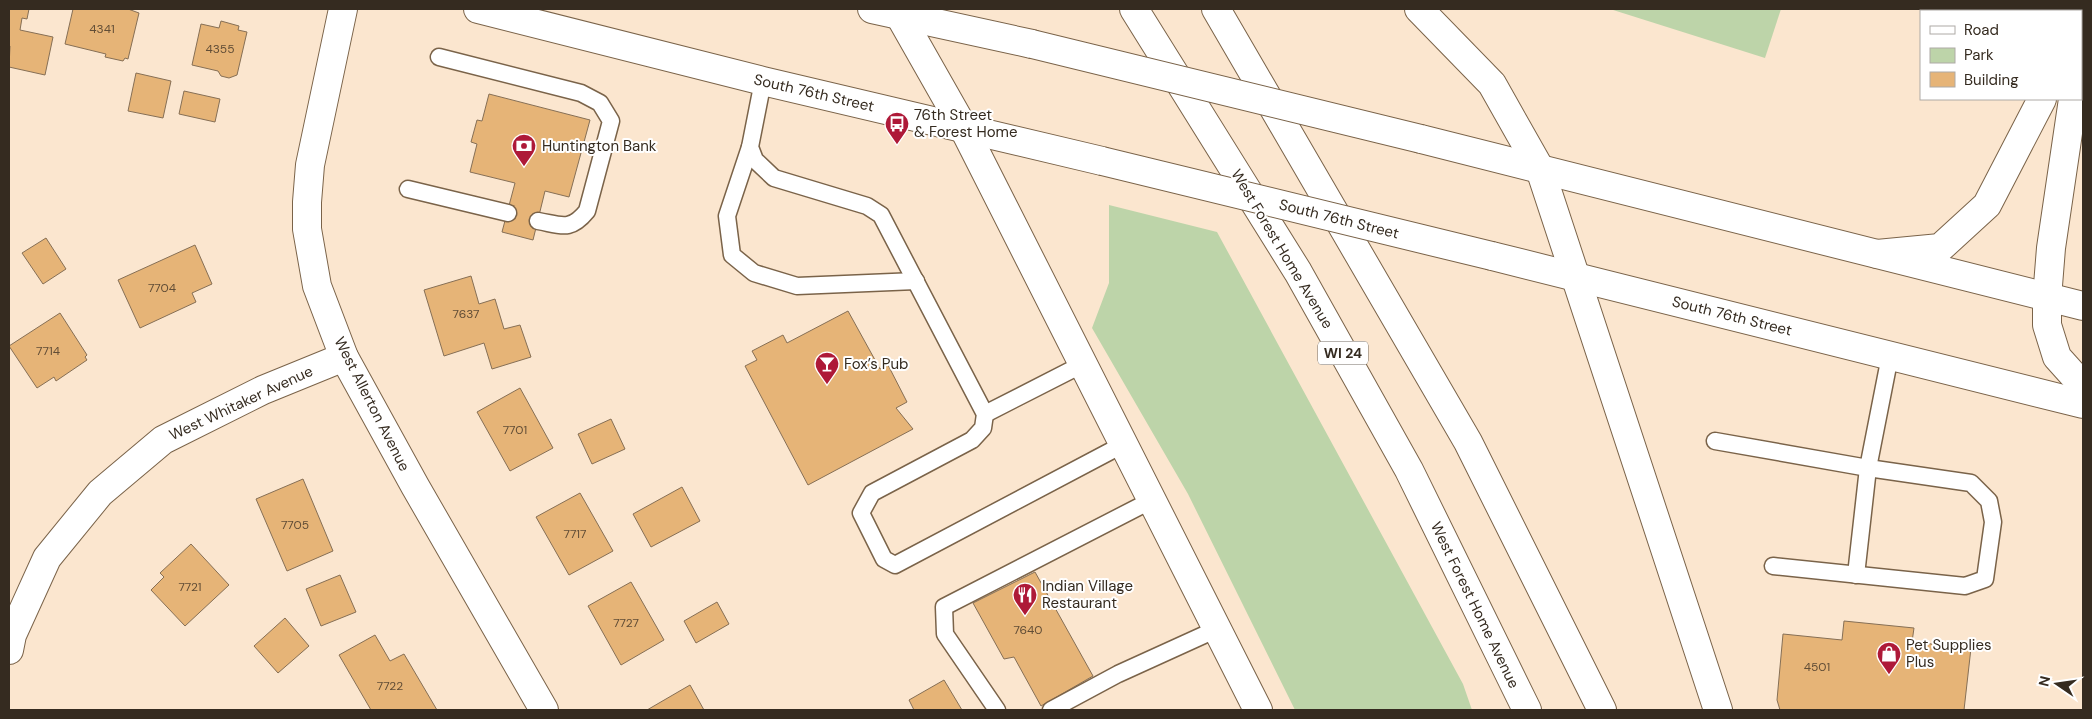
<svg xmlns="http://www.w3.org/2000/svg" width="2092" height="719" viewBox="0 0 2092 719" font-family="'DM Sans',sans-serif">
<style>
.green{fill:#bdd4a9}
.building{fill:#e6b477;stroke:#866f55}
.lines{fill:none;stroke-linecap:round;stroke-linejoin:round}
.service-casing{stroke:#7a6349;stroke-width:19}
.minor-casing{stroke:#7a6349;stroke-width:30}
.secondary-casing{stroke:#7a6349;stroke-width:30}
.primary-casing{stroke:#7a6349;stroke-width:30}
.motorway-casing{stroke:#7a6349;stroke-width:30}
.service{stroke:#fff;stroke-width:16}
.minor{stroke:#fff;stroke-width:28}
.secondary{stroke:#fff;stroke-width:28}
.primary{stroke:#fff;stroke-width:28}
.motorway{stroke:#fff;stroke-width:28}
.secondary-bridge-casing{stroke:#7a6349;stroke-width:30;stroke-linecap:butt}
.secondary-bridge{stroke:#fff;stroke-width:28}
.labels{text-anchor:middle;dominant-baseline:central;stroke-width:4;stroke-linejoin:round;paint-order:stroke}
.number-label{font-size:12px;fill:#614d36}
.shield{fill:#fff;stroke:#726b63;stroke-width:1}
.shield-label{font-size:14px;font-weight:bold;fill:#352b20}
.street-label{font-size:15px;fill:#352b20;stroke:#fff}
.poi-label{font-size:15px;fill:#352b20;stroke:#fff;text-anchor:start}
</style>
<rect width="100%" height="100%" fill="#fbe6cf"/>
<g class="green">
<path d="M1610,9H1781L1765,58Z"/>
<path d="M1109,205L1217,232L1463,684L1472,710H1295L1188,494L1092,328L1109,283Z"/>
</g>
<g class="building">
<path d="M9,9H29L27,19L22,18L20,30L53,37L45,75L9,67L10,46H9Z"/>
<path d="M73,9H128L139,13L128,59L125,58L123,61L105,57L106,54L65,44Z"/>
<path d="M221,21L239,26L238,30L247,32L237,75L229,78L221,76L218,71L192,65L201,24L219,28Z"/>
<path d="M136,73L171,81L163,118L128,111Z"/>
<path d="M184,91L220,99L215,122L179,114Z"/>
<path d="M489,94L590,120L569,197L545,191L533,240L502,232L515,183L470,172L477,144L471,142L477,120L482,121Z"/>
<path d="M46,238L66,269L43,284L22,253Z"/>
<path d="M195,245L212,284L192,293L196,302L140,328L118,280Z"/>
<path d="M471,276L479,304L495,299L504,329L520,325L531,357L492,369L484,343L444,356L424,290Z"/>
<path d="M848,311L880,369L888,365L907,402L896,408L913,429L808,485L745,366L757,360L752,351L783,335L787,343Z"/>
<path d="M60,313L87,355L85,357L87,360L56,381L54,377L37,388L9,346Z"/>
<path d="M520,388L553,448L510,471L477,412Z"/>
<path d="M611,419L625,449L592,464L578,434Z"/>
<path d="M303,479L333,551L287,571L256,499Z"/>
<path d="M682,487L700,521L651,547L633,514Z"/>
<path d="M580,493L613,551L569,575L536,517Z"/>
<path d="M191,544L229,585L185,626L151,590L164,577L160,573Z"/>
<path d="M1035,572L1093,676L1041,706L1014,657L1004,659L973,603Z"/>
<path d="M340,575L356,612L321,626L306,589Z"/>
<path d="M631,582L664,640L621,665L588,606Z"/>
<path d="M717,602L729,624L696,643L684,621Z"/>
<path d="M285,618L309,646L278,673L254,646Z"/>
<path d="M1844,621L1914,628L1912,642L1971,648L1964,710H1780L1777,700L1783,634L1842,640Z"/>
<path d="M375,635L390,661L404,654L437,710H371L339,655Z"/>
<path d="M944,680L962,710H914L909,700Z"/>
<path d="M690,685L704,710H647Z"/>
</g>
<g class="lines">
<defs>
<g id="service">
<path d="M439,57L581,93L600,103L611,121L587,211C570,232 561,225 538,221"/>
<path d="M763,81L750,147L755,160L774,178L867,206L881,215L985,414L983,428L972,440L872,493L861,513L884,559L895,565L1124,444"/>
<path d="M750,147L727,216L732,255L754,273L797,286L916,281"/>
<path d="M408,189L508,213"/>
<path d="M985,414L1083,364"/>
<path d="M1715,441L1868,468L1971,483L1989,501L1993,522L1985,579L1965,586L1773,566"/>
<path d="M1856,575L1868,468L1890,356"/>
<path d="M997,710L945,634L944,607L1152,500"/>
<path d="M1051,710L1118,674L1217,629"/>
</g>
<g id="minor">
<path d="M343,9L310,165L307,202V229L317,286L344,357L415,486L544,710"/>
<path d="M963,127L1258,710"/>
<path d="M9,650L12,635L47,558L100,493L163,440L263,390L344,357"/>
</g>
<g id="secondary">
<path d="M478,9L763,81L1102,161"/>
<path d="M872,9L1032,44"/>
<path d="M1421,139L2083,306"/>
<path d="M1492,256L2083,404"/>
</g>
<g id="primary">
<path d="M896,9L963,127"/>
<path d="M1134,9L1298,272L1409,470L1527,710"/>
<path d="M1216,9L1468,442L1602,710"/>
<path d="M1419,9L1492,84L1540,169L1718,710"/>
</g>
<g id="motorway">
<path d="M2081,43L2083,25"/>
<path d="M2073,99L2051,248L2047,298V325L2057,357L2083,386"/>
<path d="M1877,254L1940,248L1987,205L2042,99"/>
</g>
</defs>
<use href="#service" class="service-casing"/>
<use href="#minor" class="minor-casing"/>
<use href="#secondary" class="secondary-casing"/>
<use href="#primary" class="primary-casing"/>
<use href="#motorway" class="motorway-casing"/>
<use href="#service" class="service"/>
<use href="#minor" class="minor"/>
<use href="#secondary" class="secondary"/>
<use href="#primary" class="primary"/>
<use href="#motorway" class="motorway"/>
<defs>
<g id="secondary-bridge">
<path d="M1032,44L1421,139"/>
<path d="M1102,161L1492,256"/>
</g>
</defs>
<use href="#secondary-bridge" class="secondary-bridge-casing"/>
<use href="#secondary-bridge" class="secondary-bridge"/>
</g>
<defs>
<symbol id="bus-pin" viewBox="-11 -11 22 30"><path d="M0 17L-7.5 6A9.5 9.5 0 1 1 7.5 6Z" fill="#ae1938" stroke="#fff"/><path d="M-5-6H5V4H4V6H2V4H-2V6H-4V4H-5ZM-3.5-4V0h7V-4ZM-3.5 1.2v1.5H-2V1.2ZM2 1.2v1.5H3.5V1.2Z" fill="#fff"/></symbol>
<symbol id="bank-pin" viewBox="-11 -11 22 30"><path d="M0 17L-7.5 6A9.5 9.5 0 1 1 7.5 6Z" fill="#ae1938" stroke="#fff"/><path d="M-6-4H6V4H-6ZM0-2.3a2.3 2.3 0 1 0 0 4.6a2.3 2.3 0 1 0 0-4.6Z" fill="#fff"/></symbol>
<symbol id="bar-pin" viewBox="-11 -11 22 30"><path d="M0 17L-7.5 6A9.5 9.5 0 1 1 7.5 6Z" fill="#ae1938" stroke="#fff"/><path d="M-6-5H6L.8 .8V4.5H3.5V6h-7V4.5H-.8V.8Z" fill="#fff"/></symbol>
<symbol id="restaurant-pin" viewBox="-11 -11 22 30"><path d="M0 17L-7.5 6A9.5 9.5 0 1 1 7.5 6Z" fill="#ae1938" stroke="#fff"/><path d="M-5-6h1v4h1v-4h1v4h1v-4h1v5L-1.5 .5V6h-2V.5L-5-1ZM5-6V6H3V1.5H1.5Q1.5-4 5-6Z" fill="#fff"/></symbol>
<symbol id="shop-pin" viewBox="-11 -11 22 30"><path d="M0 17L-7.5 6A9.5 9.5 0 1 1 7.5 6Z" fill="#ae1938" stroke="#fff"/><path d="M-5-2.5h2.3a2.7 3.5 0 0 1 5.4 0H5L5.5 6h-11ZM-1.5-2.5h3a1.5 2.3 0 0 0-3 0Z" fill="#fff"/></symbol>
</defs>
<g fill-rule="evenodd">
<use href="#bus-pin" x="883" y="110" width="28" height="38"/>
<use href="#bank-pin" x="510" y="132" width="28" height="38"/>
<use href="#bar-pin" x="813" y="350" width="28" height="38"/>
<use href="#restaurant-pin" x="1011" y="581" width="28" height="38"/>
<use href="#shop-pin" x="1875" y="640" width="28" height="38"/>
</g>
<g class="labels">
<g class="number-label">
<text x="102" y="29">4341</text>
<text x="220" y="49">4355</text>
<text x="162" y="288">7704</text>
<text x="466" y="314">7637</text>
<text x="48" y="351">7714</text>
<text x="515" y="430">7701</text>
<text x="295" y="525">7705</text>
<text x="575" y="534">7717</text>
<text x="190" y="587">7721</text>
<text x="626" y="623">7727</text>
<text x="1028" y="630">7640</text>
<text x="1817" y="667">4501</text>
<text x="390" y="686">7722</text>
</g>
<rect class="shield" x="1318" y="341.5" width="50" height="23" rx="4"/>
<g class="shield-label">
<text x="1343" y="353">WI 24</text>
</g>
<g class="street-label">
<text transform="translate(814 93) rotate(13)">South 76th Street</text>
<text transform="translate(1339 219) rotate(14)">South 76th Street</text>
<text transform="translate(1282 249) rotate(59)">West Forest Home Avenue</text>
<text transform="translate(1732 316) rotate(14)">South 76th Street</text>
<text transform="translate(241 403) rotate(-25)">West Whitaker Avenue</text>
<text transform="translate(372 404) rotate(63)">West Allerton Avenue</text>
<text transform="translate(1475 605) rotate(64)">West Forest Home Avenue</text>
</g>
<g class="poi-label">
<text x="914" y="115">76th Street<tspan x="914" dy="17">&amp; Forest Home</tspan></text>
<text x="542" y="146">Huntington Bank</text>
<text x="844" y="364">Fox’s Pub</text>
<text x="1042" y="586">Indian Village<tspan x="1042" dy="17">Restaurant</tspan></text>
<text x="1906" y="645">Pet Supplies<tspan x="1906" dy="17">Plus</tspan></text>
</g>
</g>
<rect width="2092" height="719" fill="none" stroke="#352b20" stroke-width="20"/>
<rect x="1920" y="10" width="162" height="90" fill="#ffffff" stroke="#aeaaa6"/>
<rect x="1930" y="26" width="25" height="8" fill="#ffffff" stroke="#aeaaa6"/>
<text x="1964" y="35" font-size="15" fill="#352b20">Road</text>
<rect x="1930" y="48" width="25" height="15" fill="#bdd4a9" stroke="#aeaaa6"/>
<text x="1964" y="60" font-size="15" fill="#352b20">Park</text>
<rect x="1930" y="72" width="25" height="15" fill="#e6b477" stroke="#aeaaa6"/>
<text x="1964" y="85" font-size="15" fill="#352b20">Building</text>
<g transform="translate(2057 684) rotate(283)" stroke="#ffffff" stroke-width="4" paint-order="stroke">
<path d="M0-4L9 19L0 12L-9 19Z" fill="#352b20"/>
<text y="-8" font-size="14" font-weight="bold" text-anchor="middle" fill="#352b20">N</text>
</g>
</svg>
